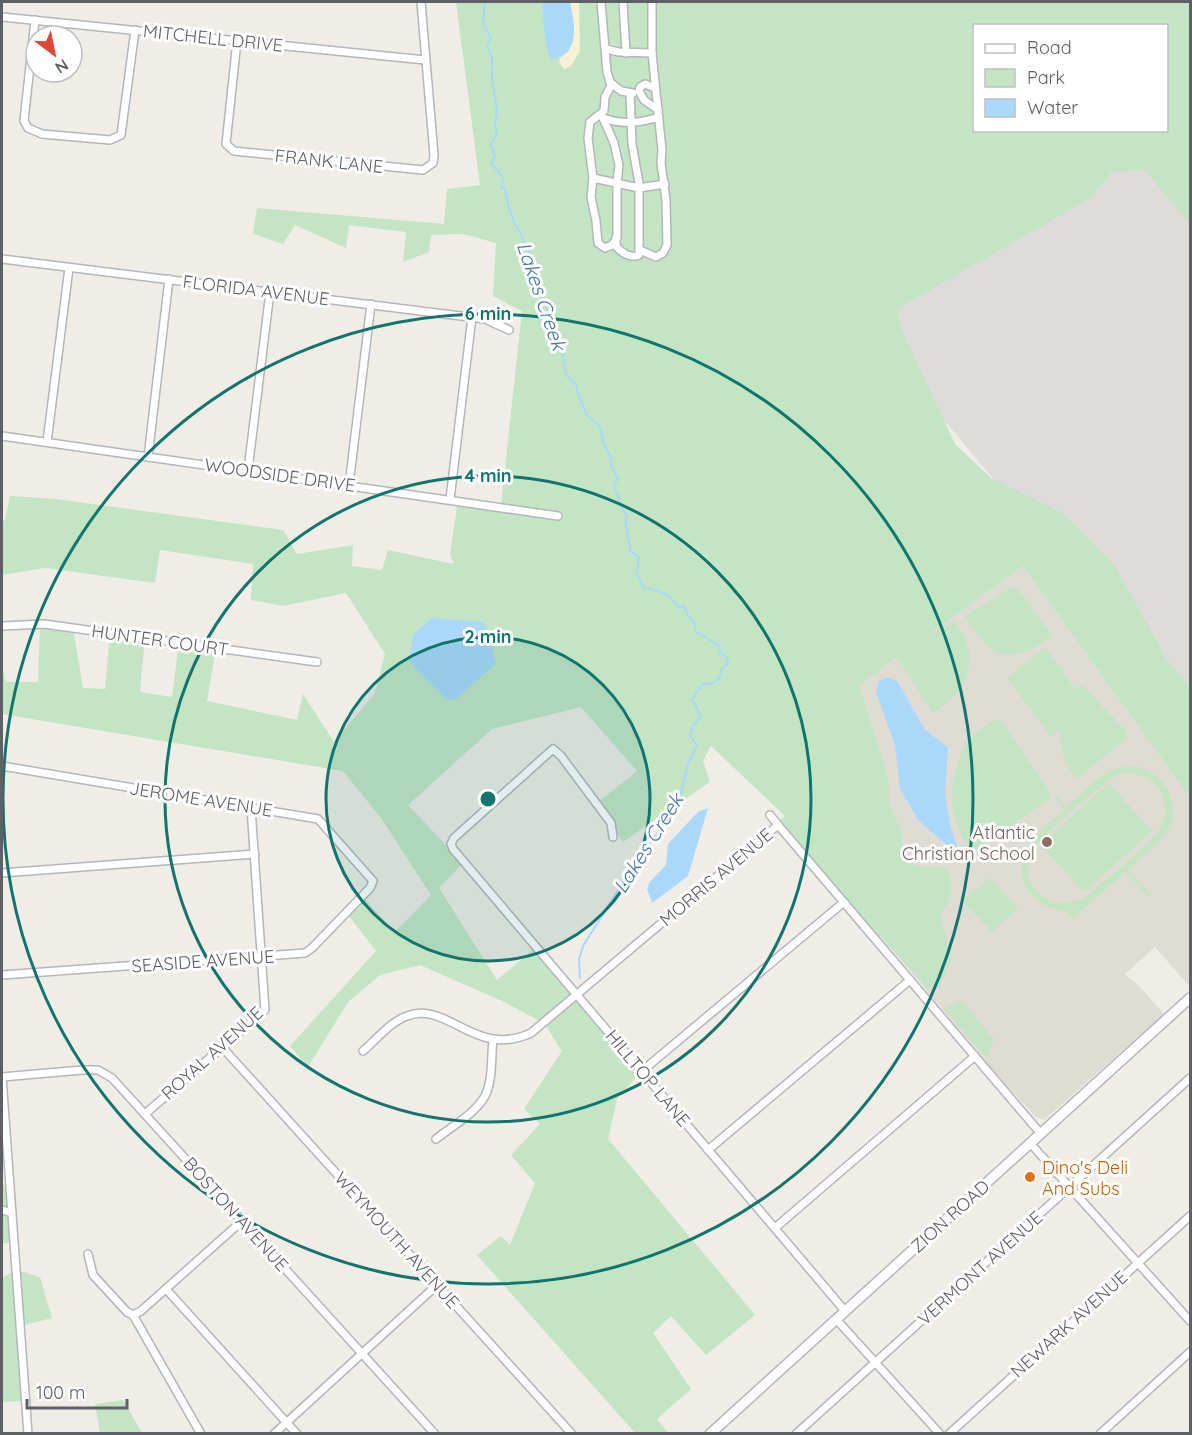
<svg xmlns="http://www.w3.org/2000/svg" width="1192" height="1435" viewBox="0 0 1192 1435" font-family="Quicksand,sans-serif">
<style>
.industrial{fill:#dedcd8;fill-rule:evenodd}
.education{fill:#dfdcd4}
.green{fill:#c3e5c3;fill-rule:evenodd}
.sand{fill:#f9f1d6}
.water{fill:#a9d8fb}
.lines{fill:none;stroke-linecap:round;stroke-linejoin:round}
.stream{stroke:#a9d8fb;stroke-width:2}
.street-casing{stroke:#b3b6ba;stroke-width:10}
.secondary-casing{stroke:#b4b8bc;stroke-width:12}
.street{stroke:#fff;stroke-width:7}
.secondary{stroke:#fff;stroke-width:9}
.ring{fill:none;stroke:#0f766e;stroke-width:3}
.education-dot{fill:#8d6e63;stroke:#fff;stroke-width:2}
.food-dot{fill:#e8710a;stroke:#fff;stroke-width:2}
.labels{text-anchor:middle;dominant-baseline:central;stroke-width:6;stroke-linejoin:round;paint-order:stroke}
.street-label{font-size:18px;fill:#5d6165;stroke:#fff}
.education-label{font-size:18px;fill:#785e54;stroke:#fff;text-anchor:end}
.food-label{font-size:18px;fill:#c56008;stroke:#fff;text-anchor:start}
.water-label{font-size:20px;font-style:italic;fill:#4678ad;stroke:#fff}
.centre{fill:#0f766e;stroke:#fff;stroke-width:3}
.ring-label{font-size:18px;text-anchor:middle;font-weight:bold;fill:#0f766e;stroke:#fff;stroke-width:6;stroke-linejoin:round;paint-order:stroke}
</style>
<rect width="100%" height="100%" fill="#efede6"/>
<path class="industrial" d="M857,2H1190V713L702,132ZM974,26H1166V130H974Z"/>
<path class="education" d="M1023,566L1190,798V987L1155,947L1125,974L1140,987L1164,1014L1044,1120L1036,1117L1004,1083L886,942L915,866L903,851L902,832L889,803V781L860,683Z"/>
<g class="green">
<path d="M456,2H1190V224L1145,170L1112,172L1089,199L897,309L901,328L955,444L991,478L1064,514L1115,566L1167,660L1190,688V798L1023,566L922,639L955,621C960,630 968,641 969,651C973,680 954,699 933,713L897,657L860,684L889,781V803L902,832L903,851L915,866L944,867C952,876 954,890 948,902C946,907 942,909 941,915L951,960L941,983L928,989L776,823L785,816L711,746L703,761L710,782L623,842L596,804L637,771L581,707L492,729L408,805L463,863L439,888L497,980L536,947L618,1044L638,1075L617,1099L608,1139L755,1315L706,1355L671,1316L653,1333L691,1389L657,1419L668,1433H635L477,1255L501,1236L510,1245L535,1183L511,1155L540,1124L524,1109L562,1051L544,1023L502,1001L420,965L380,975L348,1002L308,1067L290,1046L376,951L345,911L361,895L395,932L431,895L381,818L343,771L2,714V667L6,682H38L40,624L73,628L83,688L105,689L110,633L145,638L140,692L172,697L179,642L216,648L207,701L297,720L303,694L334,742L375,693L385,654L346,593L283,606L251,600L253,564L160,550L155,583L45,568L2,575V521L5,520L10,496L56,499L283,530L297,554L353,545L352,566L382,570L388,550L454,564L450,555L458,499L501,505L522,311L493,296L496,243L463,234L431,235L429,252L403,262L406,232L349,225L346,248L295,225L283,244L253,234L257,208L444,224L447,189L480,185ZM974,26H1166V130H974Z"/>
<path d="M1012,587L1018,589L1053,636C1009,667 992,660 965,616Z"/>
<path d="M1046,648L1076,690L1082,685L1127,732L1124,740L1077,779C1064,763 1060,750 1060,730L1050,736L1007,677Z"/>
<path d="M1000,719L1050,792L1049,799L972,853C965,843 959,832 955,820C945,783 960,730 1000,719Z"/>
<path d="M1131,766C1163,769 1186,805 1165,834C1156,848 1140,858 1128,870L1152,895L1149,897L1125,872L1072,919L1067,914L1070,911C1036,912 1009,879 1027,846C1035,832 1052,821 1064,810L1056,798L1058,796L1066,807C1085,791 1104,767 1131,766ZM1127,773C1140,774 1152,778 1159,789C1166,799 1167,812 1162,824C1156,840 1109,877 1093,891C1060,920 1014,891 1032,851C1039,836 1091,795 1106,782L1116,776Z"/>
<path d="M1109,783L1152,831L1084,892L1041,845Z"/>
<path d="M990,878L1018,908L992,932L962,901Z"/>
<path d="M962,1001L994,1039L987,1059L944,1009Z"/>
<path d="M10,1184L14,1241L2,1244V1185Z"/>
<path d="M17,1270L40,1277L52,1318L20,1326L25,1401L2,1402V1278Z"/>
<path d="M123,1400L142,1433H100L95,1404Z"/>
</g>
<path class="sand" d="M570,2H579L580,51L571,66L564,69L559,62L560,58L569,51L572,14Z"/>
<g class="water">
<path d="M542,2H570C575,25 581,55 550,59L545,39Z"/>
<path d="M432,618L484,622L496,663L455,700L446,699L413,666L409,658L413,635Z"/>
<path d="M888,677L897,681L925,730L948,747L945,794L950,825L961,857L919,821L900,789L895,745L876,692L879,681Z"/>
<path d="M708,808L688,876L652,903L647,889L649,883L666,865L668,844L698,812Z"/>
</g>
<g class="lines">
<path class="stream" d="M485,2L483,23L491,39L487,45L492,58V79L497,110L495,125L497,134L491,144L495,157L491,163L504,179L501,187L505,189L509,210L513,217L512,219L522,236C523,244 524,247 531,253L530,272L537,276L541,295L561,342L566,375L577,386V392L587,415L600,427L604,445L611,456L610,462L618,479L614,484L620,504L627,516C623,528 630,538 630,551L639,557L637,572L643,587C663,593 666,591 679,608L684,606L687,614L694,622L696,632L720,646V652L727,658L728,663L721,670L719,679L711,684L704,683L692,699L701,716L693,725L690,736L697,745L688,764L681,794L667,820L634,865L583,946L579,959L580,978"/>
<defs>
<g id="street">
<path d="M601,2L607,72L611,86L605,97L604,111L590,122L588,138L593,178L591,197L596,221L598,243L605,248L612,245L617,238V183L619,165L614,143L603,118"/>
<path d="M623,2L626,53"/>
<path d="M2,17L425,60"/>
<path d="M35,20L24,121L28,128L42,134L110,140L121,135L135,30"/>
<path d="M237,41L226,144L234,151L423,170L433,163L434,155L421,2"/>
<path d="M606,49L619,52L652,53"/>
<path d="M610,82L621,91L633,93"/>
<path d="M655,88L645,84L640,87L639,91L644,100L658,110"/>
<path d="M603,118C623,125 639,123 659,117"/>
<path d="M593,178L639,188L665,184"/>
<path d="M616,238V246C621,253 632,259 639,255V183L632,144L630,93"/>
<path d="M640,250L656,257L663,253L667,245L666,200L661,163L662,150L652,53V2"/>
<path d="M2,259L485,319L509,330"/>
<path d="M2,436L558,516"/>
<path d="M47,442L69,268"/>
<path d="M148,457L169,279"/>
<path d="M248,470L270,292"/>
<path d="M349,485L371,304"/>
<path d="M450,499L472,317"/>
<path d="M2,626L44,624L317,662"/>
<path d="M2,766L318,819L373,881L370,888L312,948L305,953L2,975"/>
<path d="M770,815L778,825"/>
<path d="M613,837L611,823L561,756L553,749L454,838L451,844L453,849L845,1311"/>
<path d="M2,873L255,854"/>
<path d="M222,1047L572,1434"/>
<path d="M363,1051C376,1040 390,1022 407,1016C448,1000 474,1059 531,1033L778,825L1041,1134"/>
<path d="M642,1071L844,902"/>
<path d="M2,1077L82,1070H98L112,1078L435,1434"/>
<path d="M2,1077L28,1434"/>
<path d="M145,1114L265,1010L251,808"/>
<path d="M436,1139C452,1126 475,1114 485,1096C493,1080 491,1057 493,1040"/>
<path d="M1030,1143L1190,1321"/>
<path d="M708,1150L910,980"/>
<path d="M2,1210L12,1213"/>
<path d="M775,1228L975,1056"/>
<path d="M88,1254L93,1275L127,1312L133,1315"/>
<path d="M166,1289L297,1434"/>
<path d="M836,1319L940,1434"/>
<path d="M201,1434L133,1315L141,1311L242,1221"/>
<path d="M274,1434L437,1285"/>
<path d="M796,1434L1190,1078"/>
<path d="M949,1434L1190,1216"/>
<path d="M1100,1434L1190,1352"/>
</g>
<path id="secondary" d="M710,1434L1190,998"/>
</defs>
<use href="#street" class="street-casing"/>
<use href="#secondary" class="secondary-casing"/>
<use href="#street" class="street"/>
<use href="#secondary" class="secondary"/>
</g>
<circle cx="488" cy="799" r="162" fill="#0f766e" fill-opacity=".12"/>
<g class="ring">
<circle cx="488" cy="799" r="162"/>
<circle cx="488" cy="799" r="323"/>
<circle cx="488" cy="799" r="485"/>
</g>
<circle class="education-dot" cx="1047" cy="842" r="6"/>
<circle class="food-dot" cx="1030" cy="1177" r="6"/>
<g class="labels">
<g class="street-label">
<text transform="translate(213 38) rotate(6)">MITCHELL DRIVE</text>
<text transform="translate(329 161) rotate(6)">FRANK LANE</text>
<text transform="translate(256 290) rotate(7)">FLORIDA AVENUE</text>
<text transform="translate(280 475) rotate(8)">WOODSIDE DRIVE</text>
<text transform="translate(160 640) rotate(8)">HUNTER COURT</text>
<text transform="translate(201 799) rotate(9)">JEROME AVENUE</text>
<text transform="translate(716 877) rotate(-40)">MORRIS AVENUE</text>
<text transform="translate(203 961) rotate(-4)">SEASIDE AVENUE</text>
<text transform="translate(212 1053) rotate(-42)">ROYAL AVENUE</text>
<text transform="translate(648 1078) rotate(50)">HILLTOP LANE</text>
<text transform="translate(236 1214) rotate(48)">BOSTON AVENUE</text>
<text transform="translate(950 1216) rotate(-42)">ZION ROAD</text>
<text transform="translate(397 1240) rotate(48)">WEYMOUTH AVENUE</text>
<text transform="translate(980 1268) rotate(-42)">VERMONT AVENUE</text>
<text transform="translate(1069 1324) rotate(-42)">NEWARK AVENUE</text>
</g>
<g class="education-label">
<text x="1035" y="832">Atlantic<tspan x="1035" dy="21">Christian School</tspan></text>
</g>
<g class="food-label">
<text x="1042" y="1167">Dino's Deli<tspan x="1042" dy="21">And Subs</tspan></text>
</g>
<g class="water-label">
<text transform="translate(542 296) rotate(71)">Lakes Creek</text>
<text transform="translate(648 843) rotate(-58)">Lakes Creek</text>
</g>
</g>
<circle cx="488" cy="799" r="9" class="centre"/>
<g class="ring-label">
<text x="488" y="320">6 min</text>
<text x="488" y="482">4 min</text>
<text x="488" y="643">2 min</text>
</g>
<rect width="1192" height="1435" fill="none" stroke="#5d6165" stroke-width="6"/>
<rect x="973" y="24" width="195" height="108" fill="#ffffff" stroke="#bec0c1" stroke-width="1.5"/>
<rect x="985" y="44" width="30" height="9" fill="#ffffff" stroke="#bec0c1" stroke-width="1.5"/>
<text x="1027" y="54" font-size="18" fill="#5d6165">Road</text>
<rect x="985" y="69" width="30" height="18" fill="#c3e5c3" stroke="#bec0c1" stroke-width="1.5"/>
<text x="1027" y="84" font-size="18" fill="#5d6165">Park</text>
<rect x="985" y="99" width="30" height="18" fill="#a9d8fb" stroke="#bec0c1" stroke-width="1.5"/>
<text x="1027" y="114" font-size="18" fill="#5d6165">Water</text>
<g transform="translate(54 54) rotate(148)"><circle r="28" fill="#ffffff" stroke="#bec0c1" stroke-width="1.5"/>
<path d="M0-4.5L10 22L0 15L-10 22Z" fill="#e24539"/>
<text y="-9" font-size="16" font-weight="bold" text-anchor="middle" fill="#5d6165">N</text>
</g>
<path d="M27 1399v9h100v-9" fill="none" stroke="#5d6165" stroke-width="3"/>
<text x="36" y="1399" font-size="18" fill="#5d6165" stroke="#ffffff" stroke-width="4.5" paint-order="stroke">100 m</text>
</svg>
